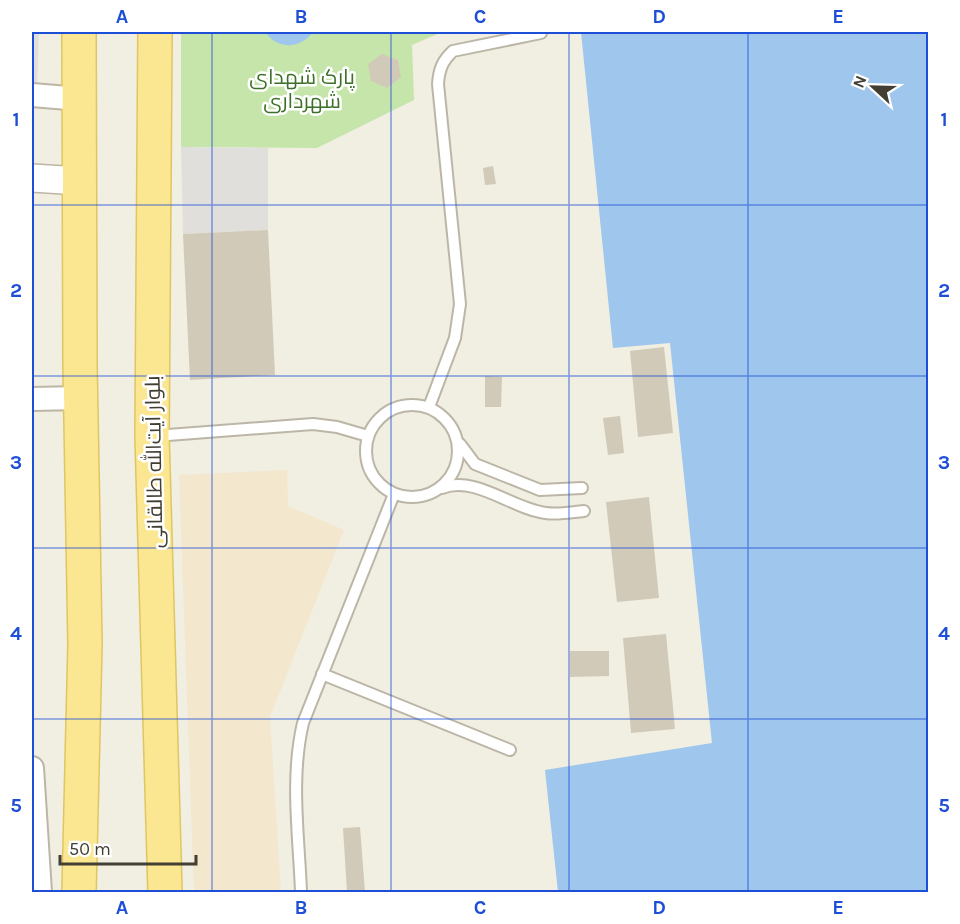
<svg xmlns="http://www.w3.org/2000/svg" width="960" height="924" viewBox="0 0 960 924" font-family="Karla,Cairo,sans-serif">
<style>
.commercial{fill:#f3e7cd}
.green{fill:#c6e5ab}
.parking{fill:#e1dfdb}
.water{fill:#9fc6ed}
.building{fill:#d2cab8}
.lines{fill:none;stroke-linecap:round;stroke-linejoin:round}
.service-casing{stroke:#bcb6a6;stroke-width:14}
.minor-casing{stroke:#bcb6a6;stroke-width:26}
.tertiary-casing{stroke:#bcb6a6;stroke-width:30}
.primary-casing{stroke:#e0c662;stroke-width:36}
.service{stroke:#fff;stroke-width:10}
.minor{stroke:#fff;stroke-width:22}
.tertiary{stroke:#fff;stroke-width:27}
.primary{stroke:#fbe791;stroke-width:33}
.grid{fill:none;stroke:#1d4ed8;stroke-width:1.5;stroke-opacity:0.55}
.labels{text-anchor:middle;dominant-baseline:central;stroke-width:5;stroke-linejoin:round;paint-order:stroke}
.park-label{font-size:21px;fill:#3d7129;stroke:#fff}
.street-label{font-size:21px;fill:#423e33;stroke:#fff}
.neatline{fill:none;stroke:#1d4ed8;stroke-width:2}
.grid-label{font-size:20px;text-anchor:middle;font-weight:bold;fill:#1d4ed8}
</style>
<rect width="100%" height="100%" fill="#f1eee2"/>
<path class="commercial" d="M287,470L288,506L344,530L270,717L281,892H194L179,475Z"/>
<path class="green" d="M181,32H442L412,45L414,100L317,148L181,147Z"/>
<g class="parking">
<path d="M32,32H39L37,88H32Z"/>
<path d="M181,147L268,148V230L183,234Z"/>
</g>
<g class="water">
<path d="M265,32H313C300,49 278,50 265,32Z"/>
<path d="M581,32H928V892H558L545,770L712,743L670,343L613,348Z"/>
</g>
<g class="building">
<path d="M382,54L398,60L401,77L387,88L371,81L368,64Z"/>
<path d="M493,166L496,184L485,185L483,168Z"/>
<path d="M268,230L275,375L190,380L183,234Z"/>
<path d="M664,347L673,433L638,437L630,351Z"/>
<path d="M485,376L502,377L501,407H485Z"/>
<path d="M620,416L624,453L608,455L603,418Z"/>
<path d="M649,497L659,598L617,602L606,502Z"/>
<path d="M666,634L675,729L631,733L623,638Z"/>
<path d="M570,651H609V676L570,677Z"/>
<path d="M360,827L365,892H347L343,828Z"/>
</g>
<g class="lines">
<defs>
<g id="service">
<circle cx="412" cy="451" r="46"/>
<path d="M429,407L455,338L460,304L438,84C439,70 442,61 453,51L541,33"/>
<path d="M155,436L313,424L337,427L368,436"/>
<path d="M460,444L475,464L540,490L582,488"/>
<path d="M442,488C476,475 512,509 546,513C558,515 572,512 584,511"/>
<path d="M322,674L510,750"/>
<path d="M301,892C299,837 290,778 303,723L394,494"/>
</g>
<g id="minor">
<path d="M32,95L80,99"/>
<path d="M32,399L80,398"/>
<path d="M32,768L40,892"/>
</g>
<path id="tertiary" d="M32,178L80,181"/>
<g id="primary">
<path d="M79,32L80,364L85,644L79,892"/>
<path d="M155,32L152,436L165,892"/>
</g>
</defs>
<use href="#service" class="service-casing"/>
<use href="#minor" class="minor-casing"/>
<use href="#tertiary" class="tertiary-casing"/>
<use href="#primary" class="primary-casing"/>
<use href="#service" class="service"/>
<use href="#minor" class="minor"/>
<use href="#tertiary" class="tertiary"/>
<use href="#primary" class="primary"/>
</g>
<path class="grid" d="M212,32V892M391,32V892M569,32V892M748,32V892M32,205H928M32,376H928M32,548H928M32,719H928"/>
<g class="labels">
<g class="park-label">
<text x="302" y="77">پارک شهدای<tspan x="302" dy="24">شهرداری</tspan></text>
</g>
<g class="street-label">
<text transform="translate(154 462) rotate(-91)">بلوار آیت‌الله طالقانی</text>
</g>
</g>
<rect width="960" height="924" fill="none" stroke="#ffffff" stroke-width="66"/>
<g transform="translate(873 87) rotate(292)" stroke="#ffffff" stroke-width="4.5" paint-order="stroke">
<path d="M0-4.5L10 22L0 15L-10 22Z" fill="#423e33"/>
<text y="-9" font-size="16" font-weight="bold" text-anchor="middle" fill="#423e33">N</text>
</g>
<path d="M60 855v9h136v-9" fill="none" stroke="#423e33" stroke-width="3"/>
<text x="69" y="855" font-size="18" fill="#423e33" stroke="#ffffff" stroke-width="4.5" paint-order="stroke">50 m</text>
<rect x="33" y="33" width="894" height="858" class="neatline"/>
<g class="grid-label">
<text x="122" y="23">A</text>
<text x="301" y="23">B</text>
<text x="480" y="23">C</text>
<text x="659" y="23">D</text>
<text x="838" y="23">E</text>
<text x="16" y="126">1</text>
<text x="944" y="126">1</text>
<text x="16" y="297">2</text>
<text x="944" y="297">2</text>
<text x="16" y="469">3</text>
<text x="944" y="469">3</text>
<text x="16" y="640">4</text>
<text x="944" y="640">4</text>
<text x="16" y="812">5</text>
<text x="944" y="812">5</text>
<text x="122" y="914">A</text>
<text x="301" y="914">B</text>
<text x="480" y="914">C</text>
<text x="659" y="914">D</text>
<text x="838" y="914">E</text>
</g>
</svg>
